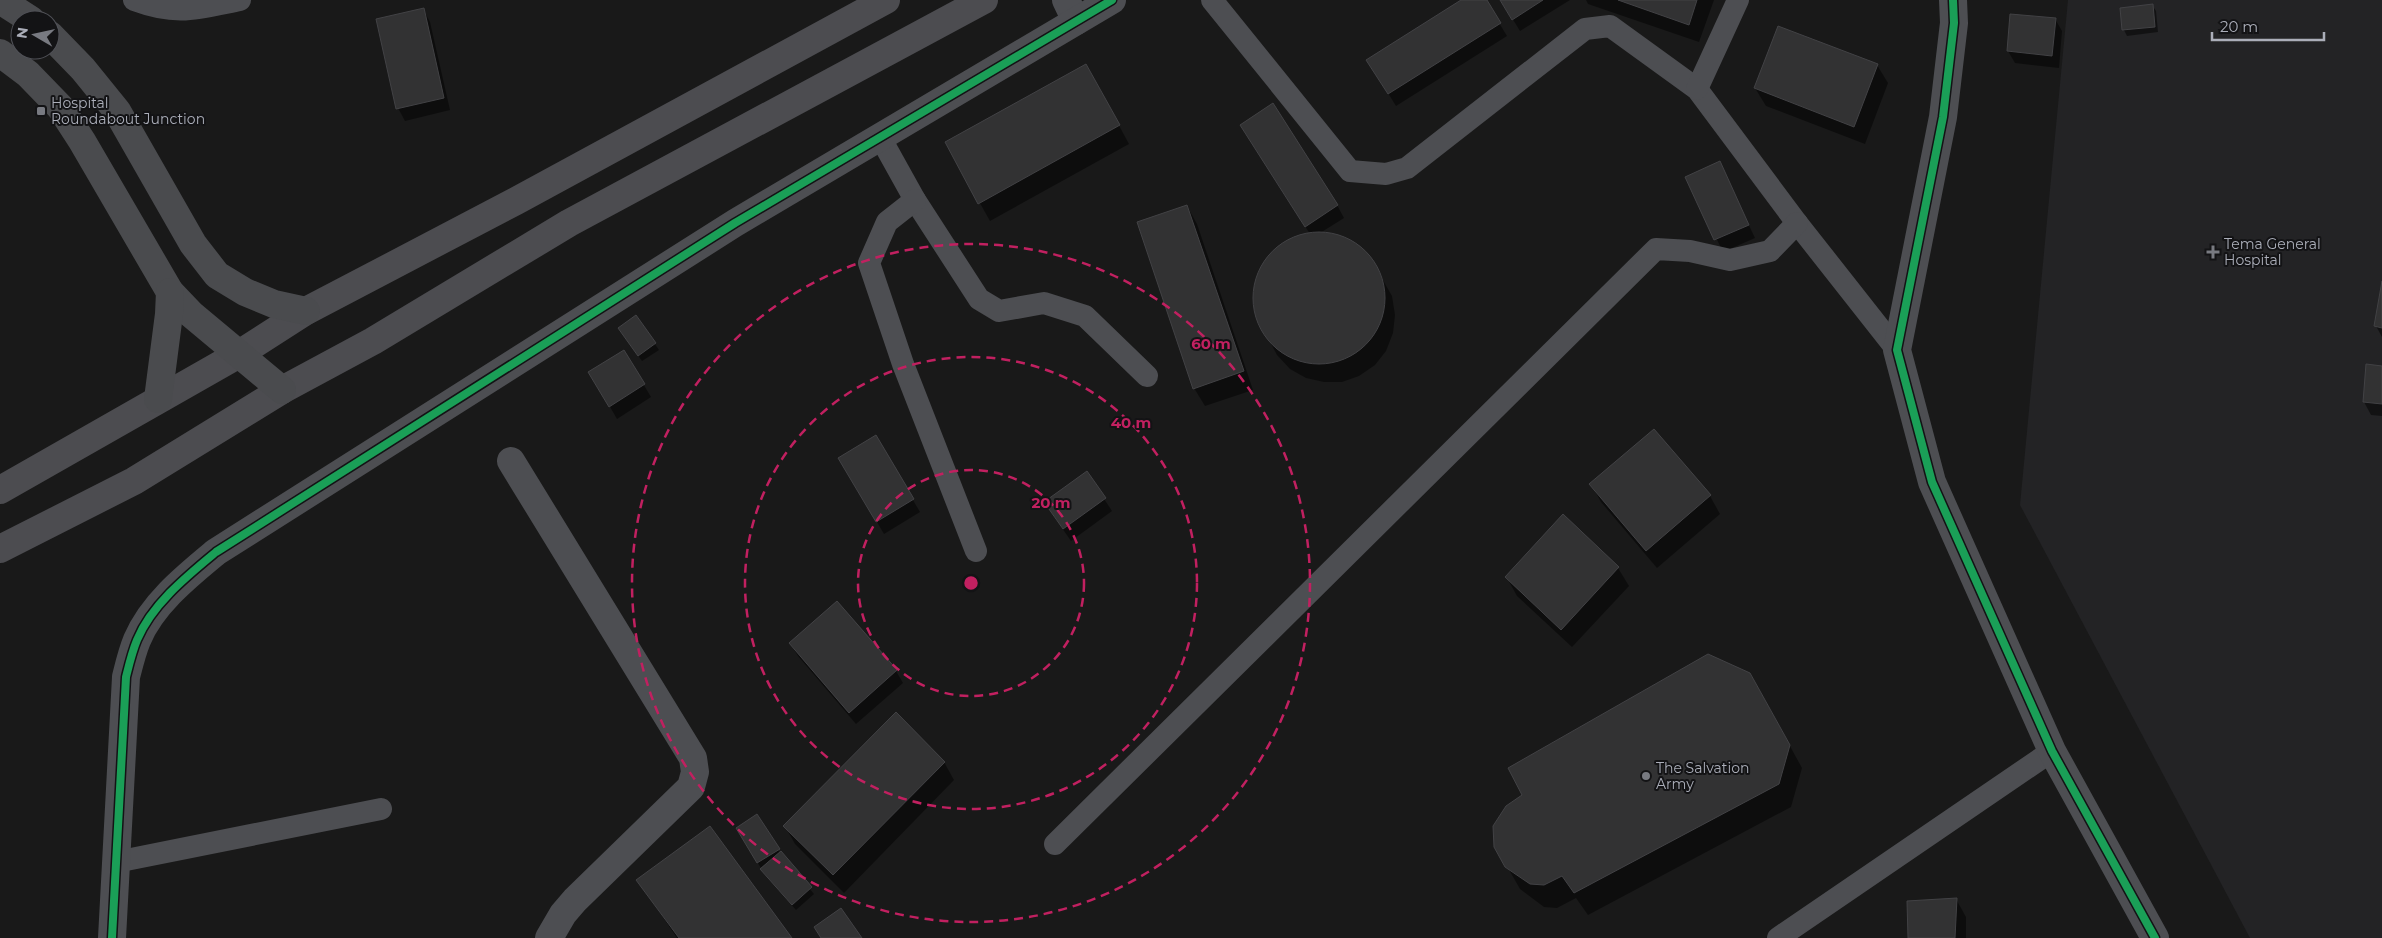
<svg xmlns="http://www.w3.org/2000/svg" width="2382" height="938" viewBox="0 0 2382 938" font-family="Montserrat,sans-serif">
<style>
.built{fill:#232325}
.shadow{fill:#0007}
.building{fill:#323233;stroke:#424245}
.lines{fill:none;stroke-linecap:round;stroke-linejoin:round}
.service{stroke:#4d4e52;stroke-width:22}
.minor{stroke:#4d4e52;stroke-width:28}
.tertiary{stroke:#4d4e52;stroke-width:28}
.secondary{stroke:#4c4c50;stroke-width:28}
.motorway{stroke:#4a4b4e;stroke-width:28}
.cycleway-casing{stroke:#131315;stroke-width:11}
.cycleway{stroke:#1a9f57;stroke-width:8}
.ring{fill:none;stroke:#c12060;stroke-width:2.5;stroke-dasharray:9 6}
.poi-dot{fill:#787a81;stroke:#131315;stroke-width:2}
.labels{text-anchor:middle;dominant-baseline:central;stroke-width:4;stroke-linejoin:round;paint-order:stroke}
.poi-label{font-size:14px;fill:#abaeb9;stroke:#131315;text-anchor:start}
.centre{fill:#c12060;stroke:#131315;stroke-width:2.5}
.ring-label{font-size:15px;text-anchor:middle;font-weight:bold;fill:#c12060;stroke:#131315;stroke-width:4;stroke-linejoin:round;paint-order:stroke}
</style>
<rect width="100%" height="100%" fill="#191919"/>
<path class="built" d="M2068,0H2382V938H2250L2020,505Z"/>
<g class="shadow">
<path d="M1463,0H1485L1507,36L1396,106L1375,72Z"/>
<path d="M1501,0H1570L1520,31Z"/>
<path d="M1586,0H1714L1699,42L1588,4Z"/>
<path d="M2152,5L2156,11L2158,32L2127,36L2124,30Z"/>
<path d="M423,9L430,22L450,110L405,121L398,108Z"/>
<path d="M2055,19L2062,31L2059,68L2015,63L2008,51Z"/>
<path d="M1877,65L1888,83L1865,144L1766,106L1755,88Z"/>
<path d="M1096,83L1129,144L990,221L946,143Z"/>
<path d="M1249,138L1337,205L1344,218L1320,233L1344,238L1360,247L1372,261L1392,296L1395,315L1393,333L1386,351L1375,365L1359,376L1342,382H1324L1306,378L1290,369L1277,355L1258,319L1254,301L1256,282L1263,265L1275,251L1290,240L1310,234Z"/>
<path d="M1719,163L1755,238L1723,252L1687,178Z"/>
<path d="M1187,206L1197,224L1253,390L1205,406L1194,388Z"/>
<path d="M2382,289V337L2376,326Z"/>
<path d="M636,317L659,350L642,361L623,334Z"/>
<path d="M624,352L651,397L617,419L590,372Z"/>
<path d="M2368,366L2382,367V416L2371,415L2364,402Z"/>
<path d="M876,437L920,512L884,534L840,459Z"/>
<path d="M1087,473L1112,511L1071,541L1053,515Z"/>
<path d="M1591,484L1710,496L1720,514L1657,568L1601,502Z"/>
<path d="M1618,568L1629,586L1572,647L1517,596L1507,578Z"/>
<path d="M837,603L896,671L903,683L856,724L798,656L790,643Z"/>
<path d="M1763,697L1802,768L1791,807L1588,915L1576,898L1557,908L1544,907L1520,889L1496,847Z"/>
<path d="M944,762L954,780L844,893L795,844L785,826Z"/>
<path d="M757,816L780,853L814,894L796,910L765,875L737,828Z"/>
<path d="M638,880L790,938H677Z"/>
<path d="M1956,899L1966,917V938H1909Z"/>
</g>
<g class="building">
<path d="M1461,0H1487L1501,23L1388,94L1366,60Z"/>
<path d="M1500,0H1543L1512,20Z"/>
<path d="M1618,0H1697L1689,25Z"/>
<path d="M2153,4L2155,27L2122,30L2120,8Z"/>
<path d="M424,8L444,98L396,109L376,19Z"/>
<path d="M2010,14L2056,18L2052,56L2007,51Z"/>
<path d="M1778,26L1878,64L1854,127L1754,88Z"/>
<path d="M1086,64L1120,125L978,204L945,142Z"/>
<path d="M1273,103L1338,205L1305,227L1240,125Z"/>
<path d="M1720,161L1749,225L1714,240L1685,177Z"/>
<path d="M1187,205L1244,371L1193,389L1137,222Z"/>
<circle cx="1319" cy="298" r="66"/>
<path d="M2382,281V328L2374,326Z"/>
<path d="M636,315L656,343L638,356L618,328Z"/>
<path d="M624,350L645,384L609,407L588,372Z"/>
<path d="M2366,364L2382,366V404L2363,402Z"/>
<path d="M1654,429L1711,495L1646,551L1589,484Z"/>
<path d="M876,435L914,499L876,522L838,458Z"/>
<path d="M1087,471L1106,498L1063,529L1044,502Z"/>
<path d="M1563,514L1619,567L1561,630L1505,577Z"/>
<path d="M837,601L897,670L849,713L789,643Z"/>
<path d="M1708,654L1750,673L1790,745L1779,784L1574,893L1562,876L1544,885L1530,884L1505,867L1494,847L1493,826L1506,806L1522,795L1508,768Z"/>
<path d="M896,712L945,762L833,875L783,826Z"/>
<path d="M757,814L780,849L757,863L736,828Z"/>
<path d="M710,826L792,938H679L636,880Z"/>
<path d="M781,851L812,887L792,905L760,869Z"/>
<path d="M1957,898L1955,938H1908L1907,901Z"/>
<path d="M841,908L862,938H821L814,927Z"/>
</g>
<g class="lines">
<g class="service">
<path d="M134,0C177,16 196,9 240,0"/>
<path d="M1212,0L1350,171L1386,174L1407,168L1585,29L1610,26L1697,89L1797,223L1897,350"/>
<path d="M1697,89L1738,0"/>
<path d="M880,137L915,200L979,299L999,311L1044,303L1085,316L1147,376"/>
<path d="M915,200L887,222L869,263L903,364L976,551"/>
<path d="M1055,844L1656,249L1690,251L1730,260L1770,251L1797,223"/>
<path d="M116,862L381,809"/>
<path d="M1778,938L2052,751"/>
</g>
<g class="minor">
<path d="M1066,0L1076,21"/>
<path d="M511,461L693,758L695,772L691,787L575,900L563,914L549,938"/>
<path d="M112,938L126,677C129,665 132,652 137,640C152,604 187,576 216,552L735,223L1112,0"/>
</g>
<path class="tertiary" d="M1953,0L1954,23L1943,117L1897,350L1932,482L2052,751L2155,938"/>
<g class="secondary">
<path d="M0,490L239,354L306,311L516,201L886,0"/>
<path d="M0,549L134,481L282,390L373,341L569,223L984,0"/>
</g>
<g class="motorway">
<path d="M0,0L31,20"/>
<path d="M50,35L83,69L117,111L193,244L217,275L245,292L274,304L306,311"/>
<path d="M0,53L28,74L60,107L82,141L170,292L191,314L282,390"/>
<path d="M158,399L169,314L170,292"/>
</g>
<defs>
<g id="cycleway">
<path d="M1953,0L1954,23L1943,117L1897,350L1932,482L2052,751L2155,938"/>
<path d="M112,938L126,677C129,665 132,652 137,640C152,604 187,576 216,552L735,223L1112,0"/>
</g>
</defs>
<use href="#cycleway" class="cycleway-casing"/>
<use href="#cycleway" class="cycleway"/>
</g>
<g class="ring">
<circle cx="971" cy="583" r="113"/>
<circle cx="971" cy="583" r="226"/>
<circle cx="971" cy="583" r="339"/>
</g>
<g class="poi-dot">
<rect x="36" y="106" width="10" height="10" rx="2.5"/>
<path d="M2210.5 244.5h5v5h5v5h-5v5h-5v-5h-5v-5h5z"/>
<circle cx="1646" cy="776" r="5"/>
</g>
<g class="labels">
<g class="poi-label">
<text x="51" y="103">Hospital<tspan x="51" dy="16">Roundabout Junction</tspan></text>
<text x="2224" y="244">Tema General<tspan x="2224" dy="16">Hospital</tspan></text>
<text x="1656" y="768">The Salvation<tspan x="1656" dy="16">Army</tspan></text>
</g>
</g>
<circle cx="971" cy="583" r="8" class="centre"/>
<g class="ring-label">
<text x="1211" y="349">60 m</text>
<text x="1131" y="428">40 m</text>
<text x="1051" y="508">20 m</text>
</g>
<g transform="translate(35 35) rotate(279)"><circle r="24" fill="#131315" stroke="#505157"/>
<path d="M0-4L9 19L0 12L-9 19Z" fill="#787a81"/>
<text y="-8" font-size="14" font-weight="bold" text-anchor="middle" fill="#abaeb9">N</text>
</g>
<path d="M2212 32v8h112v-8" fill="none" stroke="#abaeb9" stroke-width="2.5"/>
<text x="2220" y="32" font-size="15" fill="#abaeb9" stroke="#131315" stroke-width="4" paint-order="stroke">20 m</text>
</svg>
